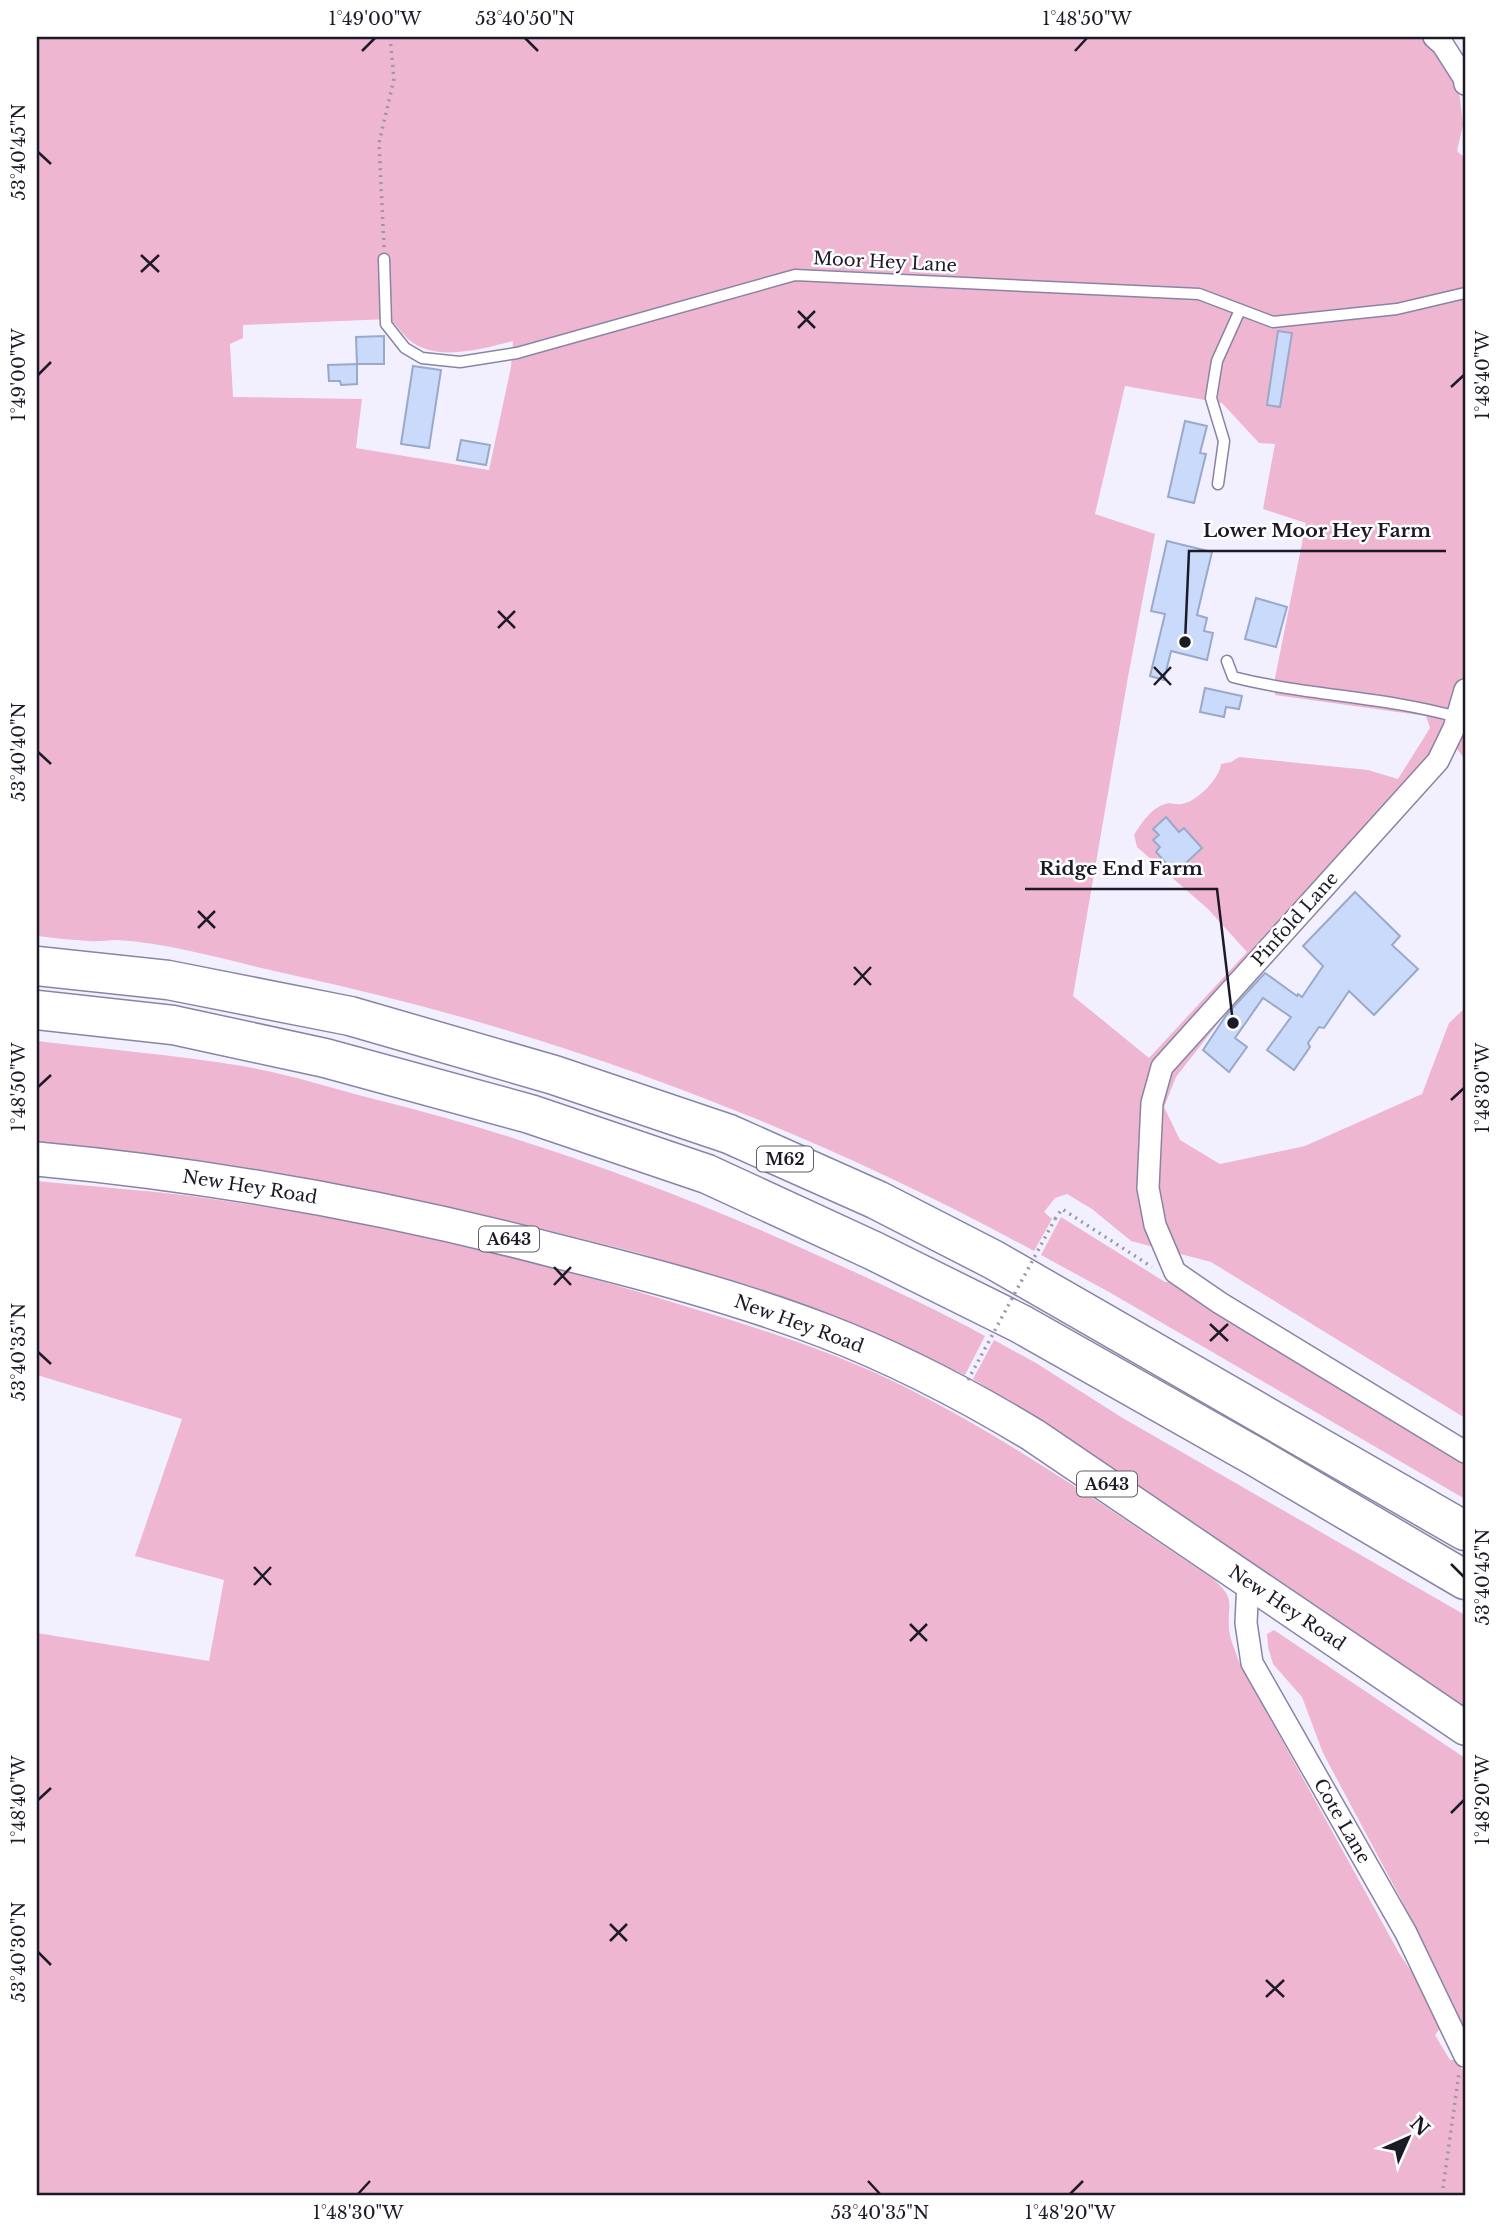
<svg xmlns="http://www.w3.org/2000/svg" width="1502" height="2232" viewBox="0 0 1502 2232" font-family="'Libre Baskerville',serif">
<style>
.green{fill:#eeb6d0;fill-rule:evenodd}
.building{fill:#c9dafb;stroke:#99a9c9;stroke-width:2}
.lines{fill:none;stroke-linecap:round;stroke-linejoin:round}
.service-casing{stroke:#8984a5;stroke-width:13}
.minor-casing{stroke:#8984a5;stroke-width:24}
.primary-casing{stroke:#8984a5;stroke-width:36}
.motorway-casing{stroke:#8984a5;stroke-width:41}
.path{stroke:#9997a5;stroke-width:3.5;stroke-dasharray:2 5;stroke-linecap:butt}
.service{stroke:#fff;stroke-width:10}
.minor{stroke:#fff;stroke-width:21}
.primary{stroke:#fff;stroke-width:33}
.motorway{stroke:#fff;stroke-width:38}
.path-bridge{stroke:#9997a5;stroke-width:3.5;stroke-dasharray:2 5;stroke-linecap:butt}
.ticks{fill:none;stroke:#1d1a27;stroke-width:2.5}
.labels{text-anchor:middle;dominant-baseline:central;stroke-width:5;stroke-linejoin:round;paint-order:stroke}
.shield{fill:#fff;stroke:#615f68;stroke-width:2}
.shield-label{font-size:16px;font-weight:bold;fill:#1d1a27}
.street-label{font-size:18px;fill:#1d1a27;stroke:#fff}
.leader{fill:none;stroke:#1d1a27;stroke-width:2.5}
.callout-dot{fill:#1d1a27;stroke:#fff;stroke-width:2.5}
.callout-label{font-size:19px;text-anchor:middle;font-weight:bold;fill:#1d1a27;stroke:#fff;stroke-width:5;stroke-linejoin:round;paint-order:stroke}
.neatline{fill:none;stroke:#1d1a27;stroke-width:2.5}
.ticks-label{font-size:18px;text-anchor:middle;fill:#1d1a27}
</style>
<rect width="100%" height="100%" fill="#f2f0ff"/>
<g class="green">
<path d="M37,37H1424L1444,56L1459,90L1463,125L1457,151L1465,158V759L1456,748L1444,771L1243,991L1176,1077L1164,1107L1180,1140L1220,1164L1305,1146L1422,1094L1449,1023L1465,1008V1418L1211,1262L1131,1241L1092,1209L1067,1194L1055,1198L1044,1212L1052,1219L1034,1251C800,1124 553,1031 292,975C236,963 173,943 116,940C107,940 98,942 89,941C72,940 54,938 37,936ZM390,319C396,325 402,333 408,339C435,363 482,349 513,341L511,367L489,470L356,448L362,399L233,397L230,344L243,338V325ZM1125,386L1222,403L1259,443L1275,444L1263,509L1306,523L1275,678V695L1426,716L1430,728L1398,779L1368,770L1239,757L1231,762L1221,764C1220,778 1196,803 1181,804C1176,805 1169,802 1165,804C1151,808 1141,824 1134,835L1137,847L1208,909L1247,952L1149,1058L1073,996L1128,677L1155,534L1095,514Z"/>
<path d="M37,1041C105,1049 174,1055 242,1066C285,1073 328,1087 370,1098C529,1137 680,1192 828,1260C881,1284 934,1308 985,1336L965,1375L887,1338L826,1314L639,1253L527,1225L323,1182L196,1160L37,1142Z"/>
<path d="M37,1181C97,1187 159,1191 219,1200C377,1223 535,1259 688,1307C761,1329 838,1353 907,1388C1014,1442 1113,1512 1213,1579C1237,1600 1227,1602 1229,1629C1230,1640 1236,1652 1239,1662L1399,1953L1430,2000L1441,2027L1435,2035L1450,2060H1455L1465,2073V2195H37V1633L209,1661L224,1580L135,1556L182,1419L37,1375Z"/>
<path d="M1061,1217L1165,1282H1177L1465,1461V1499L1109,1292L1041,1255Z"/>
<path d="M994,1340L1036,1363L1121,1417L1465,1615V1707L1156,1497L973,1379Z"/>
<path d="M1274,1630L1465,1758V2029L1418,1931L1323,1753L1302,1697L1273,1664L1268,1647L1267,1634Z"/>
</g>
<g class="building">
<path d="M1278,331L1292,333L1280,407L1267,405Z"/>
<path d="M384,336V364H357L356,337Z"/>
<path d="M357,364V384L341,385L340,381H329L328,365Z"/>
<path d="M413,366L441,370L429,448L401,444Z"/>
<path d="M1185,421L1207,426L1200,453L1206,454L1194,503L1168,497Z"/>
<path d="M461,440L490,445L486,465L457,460Z"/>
<path d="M1167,541L1212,552L1197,615L1207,618L1204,631L1213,633L1207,660L1171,651L1164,680L1150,676L1165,614L1151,611Z"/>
<path d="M1256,598L1287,607L1276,647L1245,639Z"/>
<path d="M1205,688L1242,696L1239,709L1226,707L1224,717L1200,712Z"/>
<path d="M1166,817L1179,832L1184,828L1202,848L1175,873L1156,852L1160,847L1153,840L1159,835L1153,829Z"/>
<path d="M1355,892L1400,936L1392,945L1418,969L1374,1015L1349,991L1324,1028L1319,1027L1308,1043L1310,1047L1294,1070L1267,1050L1291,1017L1263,998L1235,1038L1247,1047L1229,1072L1203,1050L1227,1014L1265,973L1297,996L1298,994L1302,997L1323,966L1303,946Z"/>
</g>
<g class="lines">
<defs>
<g id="service">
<path d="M384,259L386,324L405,348L422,358L460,362L517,353L795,275L1199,294L1273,322L1397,309L1465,293"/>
<path d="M1218,484L1224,441L1211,398L1217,361L1240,310"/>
<path d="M1227,661L1233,677C1307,696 1383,696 1457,717"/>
</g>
<g id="minor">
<path d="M1434,37L1443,45L1464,78L1465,84"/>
<path d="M1465,690L1454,728L1438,761L1162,1067L1152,1103L1148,1188L1155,1225L1175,1272L1220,1303L1465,1452"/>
<path d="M1248,1581L1246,1623L1252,1663L1406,1933L1465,2056"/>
</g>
<path id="primary" d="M37,1159C210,1175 383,1206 552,1250C644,1273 737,1297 825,1331C898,1359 967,1395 1033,1435L1465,1728"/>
<g id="motorway">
<path d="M37,966L168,980L350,1016L554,1075L729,1134L877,1200L994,1260L1465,1531"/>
<path d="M37,1010L173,1025L325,1058L530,1114L707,1174L874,1251L1021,1324L1256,1457L1465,1580"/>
</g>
</defs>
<use href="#service" class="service-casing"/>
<use href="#minor" class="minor-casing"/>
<use href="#primary" class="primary-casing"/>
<use href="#motorway" class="motorway-casing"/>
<g class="path">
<path d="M384,247L379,143L394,79L390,37"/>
<path d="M1055,1219L1062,1209L1152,1267"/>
<path d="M1442,2195L1459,2073"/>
</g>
<use href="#service" class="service"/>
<use href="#minor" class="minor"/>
<use href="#primary" class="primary"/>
<use href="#motorway" class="motorway"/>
<path class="path-bridge" d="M968,1380L1055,1219"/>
</g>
<path class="ticks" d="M525,38L538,51M362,51L375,38M1075,51L1087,38M38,152L51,164M141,255L159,272M141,272L159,255M798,311L815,328M798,328L815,311M38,375L51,362M1451,387L1464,375M498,611L515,628M498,628L515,611M1154,667L1171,685M1154,685L1171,667M38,752L51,764M198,911L215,928M198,928L215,911M854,967L871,985M854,985L871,967M38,1087L51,1075M1451,1100L1464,1088M554,1267L571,1285M554,1285L571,1267M1210,1324L1228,1341M1210,1341L1228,1324M38,1352L51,1364M1451,1564L1464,1577M254,1567L271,1585M254,1585L271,1567M910,1624L927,1641M910,1641L927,1624M38,1800L51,1788M1451,1813L1464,1800M610,1924L627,1941M610,1941L627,1924M38,1952L51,1965M1266,1980L1284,1997M1266,1997L1284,1980M868,2181L880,2194M358,2194L370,2181M1070,2194L1083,2181"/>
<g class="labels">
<g class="shield">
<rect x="757" y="1146.5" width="56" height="25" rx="5"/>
<rect x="479" y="1226.5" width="60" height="25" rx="5"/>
<rect x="1077" y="1471.5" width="60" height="25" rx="5"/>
</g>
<g class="shield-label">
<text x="785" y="1159">M62</text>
<text x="509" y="1239">A643</text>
<text x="1107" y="1484">A643</text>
</g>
<g class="street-label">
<text transform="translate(885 262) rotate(3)">Moor Hey Lane</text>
<text transform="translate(1295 919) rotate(-48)">Pinfold Lane</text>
<text transform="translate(250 1187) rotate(9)">New Hey Road</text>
<text transform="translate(799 1324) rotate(20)">New Hey Road</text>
<text transform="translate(1287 1608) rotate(34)">New Hey Road</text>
<text transform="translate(1342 1821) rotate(60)">Cote Lane</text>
</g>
</g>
<path class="leader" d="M1185 642L1189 551H1446M1233 1023L1217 889H1025"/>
<g class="callout-dot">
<circle cx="1185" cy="642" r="7"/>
<circle cx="1233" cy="1023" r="7"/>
</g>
<g class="callout-label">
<text x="1317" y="537">Lower Moor Hey Farm</text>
<text x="1121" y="875">Ridge End Farm</text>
</g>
<rect width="1502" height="2232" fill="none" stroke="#ffffff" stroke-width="77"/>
<g transform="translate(1408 2138) rotate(45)" stroke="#ffffff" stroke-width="5" paint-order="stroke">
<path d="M0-5L12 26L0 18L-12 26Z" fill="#1d1a27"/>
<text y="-10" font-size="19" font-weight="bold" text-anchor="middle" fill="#1d1a27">N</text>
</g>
<rect x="38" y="38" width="1426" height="2156" class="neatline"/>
<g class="ticks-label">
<text x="375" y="25">1°49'00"W</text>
<text x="525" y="25">53°40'50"N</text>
<text x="1087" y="25">1°48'50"W</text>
<text transform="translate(19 152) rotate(-90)" y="6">53°40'45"N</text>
<text transform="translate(19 375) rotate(-90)" y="6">1°49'00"W</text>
<text transform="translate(1483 375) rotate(-90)" y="6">1°48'40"W</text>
<text transform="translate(19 752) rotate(-90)" y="6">53°40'40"N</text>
<text transform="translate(19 1087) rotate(-90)" y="6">1°48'50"W</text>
<text transform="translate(1483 1088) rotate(-90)" y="6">1°48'30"W</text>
<text transform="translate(19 1352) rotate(-90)" y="6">53°40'35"N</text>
<text transform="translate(1483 1577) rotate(-90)" y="6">53°40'45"N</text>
<text transform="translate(19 1800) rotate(-90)" y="6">1°48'40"W</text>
<text transform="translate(1483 1800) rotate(-90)" y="6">1°48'20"W</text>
<text transform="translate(19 1952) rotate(-90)" y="6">53°40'30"N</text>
<text x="358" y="2219">1°48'30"W</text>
<text x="880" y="2219">53°40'35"N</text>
<text x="1070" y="2219">1°48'20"W</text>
</g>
</svg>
